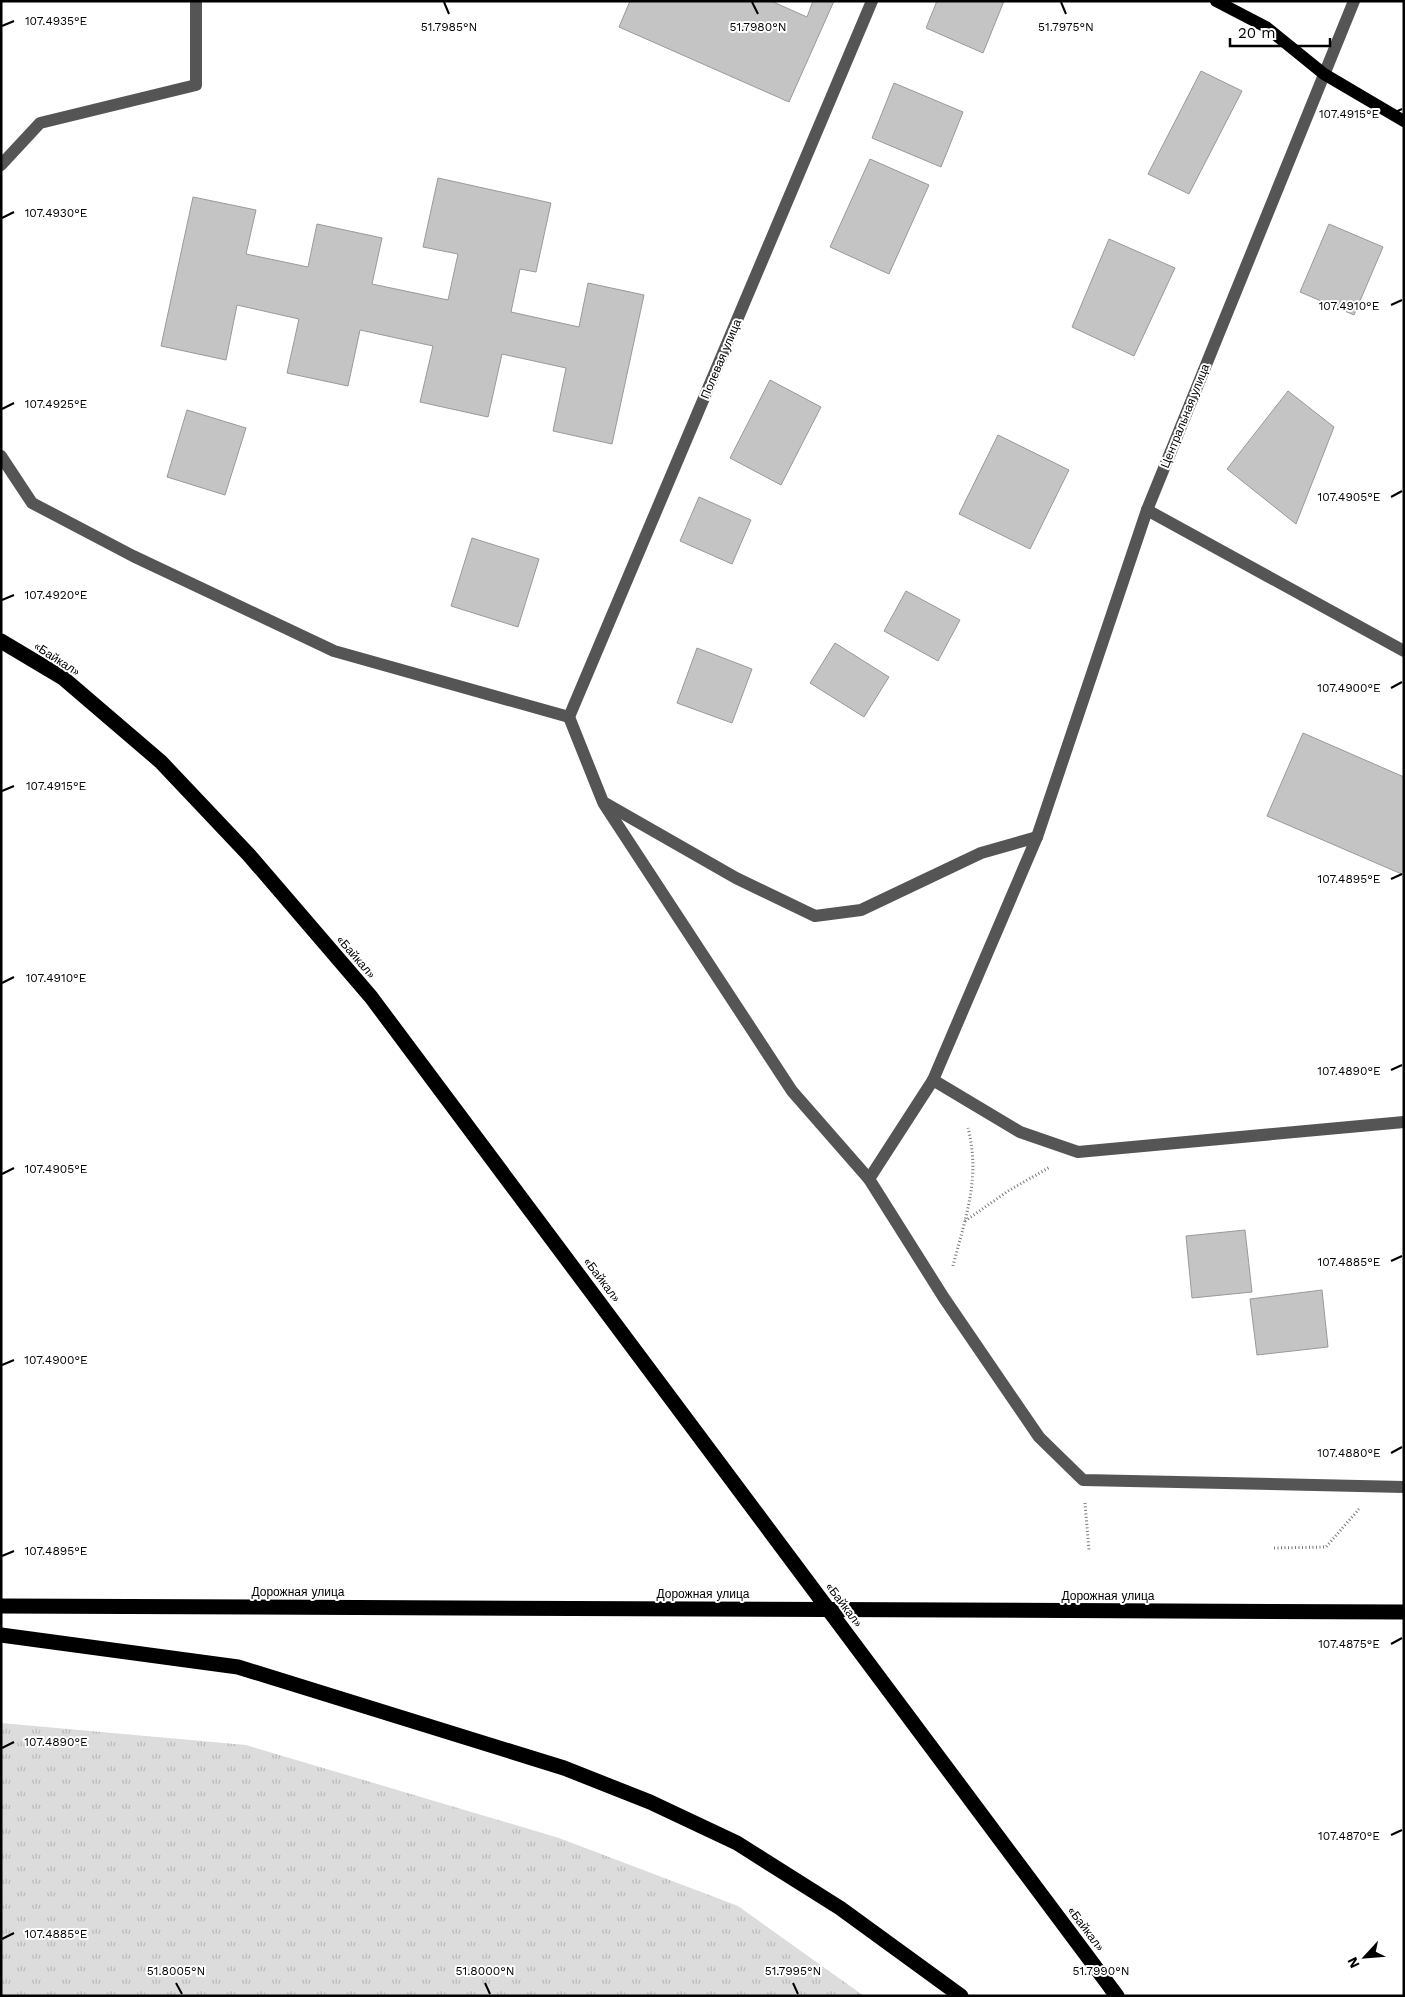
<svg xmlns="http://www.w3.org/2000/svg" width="1405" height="1997" viewBox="0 0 1405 1997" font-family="'Work Sans',sans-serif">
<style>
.grass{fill:url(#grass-tufts)}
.building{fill:#c4c4c4;stroke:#999}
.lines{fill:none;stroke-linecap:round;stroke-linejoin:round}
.path{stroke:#777;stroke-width:3;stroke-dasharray:1 2.5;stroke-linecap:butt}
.minor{stroke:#555;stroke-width:12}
.major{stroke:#000;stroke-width:12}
.highway{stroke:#000;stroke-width:15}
.ticks{fill:none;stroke:#000;stroke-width:2}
.labels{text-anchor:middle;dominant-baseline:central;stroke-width:4;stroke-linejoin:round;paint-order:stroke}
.street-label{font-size:12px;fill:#000;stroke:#fff}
.ticks-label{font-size:12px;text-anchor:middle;fill:#000;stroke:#fff;stroke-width:4;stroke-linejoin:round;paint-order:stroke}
</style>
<defs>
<pattern id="grass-tufts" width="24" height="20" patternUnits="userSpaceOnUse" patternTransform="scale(1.25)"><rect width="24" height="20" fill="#dcdcdc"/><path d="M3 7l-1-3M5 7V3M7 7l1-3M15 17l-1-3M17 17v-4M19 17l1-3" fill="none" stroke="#bbb"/></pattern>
</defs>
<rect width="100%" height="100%" fill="#fff"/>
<path class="grass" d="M1,1723L246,1745L559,1838L738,1906L864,1996H1Z"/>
<g class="building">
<path d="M630,1H771L807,17L813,1H834L789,102L619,27Z"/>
<path d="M937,1H1004L983,53L926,28Z"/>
<path d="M1201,71L1242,91L1189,194L1148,174Z"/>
<path d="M894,83L963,112L941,167L872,138Z"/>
<path d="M870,159L929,185L889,274L830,247Z"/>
<path d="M438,178L551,203L536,272L520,269L511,312L579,327L588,283L644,295L612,444L553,431L566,368L502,354L488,417L420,402L433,346L360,330L348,386L287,373L299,319L237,305L226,360L161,346L193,197L256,210L246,254L308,267L317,224L382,238L372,284L448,300L458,254L423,247Z"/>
<path d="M1329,224L1383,247L1354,315L1300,292Z"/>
<path d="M1109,239L1175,268L1134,356L1072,327Z"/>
<path d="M770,380L821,407L781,485L730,458Z"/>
<path d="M1288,391L1334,427L1296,524L1227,469Z"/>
<path d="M187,410L246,428L225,495L167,477Z"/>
<path d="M998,435L1069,470L1030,549L959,514Z"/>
<path d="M699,497L751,520L732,564L680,541Z"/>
<path d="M472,538L539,559L518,627L451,606Z"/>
<path d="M906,591L960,620L938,661L884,631Z"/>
<path d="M835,643L889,677L864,717L810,683Z"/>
<path d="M697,648L752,669L732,723L677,703Z"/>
<path d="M1303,733L1404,777V875L1267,816Z"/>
<path d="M1245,1230L1252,1292L1192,1298L1186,1236Z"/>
<path d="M1322,1290L1328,1347L1257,1355L1250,1299Z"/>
</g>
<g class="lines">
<g class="path">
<path d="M965,1221L1008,1191L1050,1167"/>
<path d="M953,1266C965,1219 981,1178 968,1128"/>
<path d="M1085,1503L1089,1550"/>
<path d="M1274,1548L1326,1547L1359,1509"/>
</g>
<g class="minor">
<path d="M1354,1L1147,510L1037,837L933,1080L869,1179L944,1298L1039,1437L1083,1480L1404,1487"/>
<path d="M1,165L40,123L196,85V1"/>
<path d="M1,456L32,503L133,556L334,651L569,717"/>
<path d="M1147,510L1404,651"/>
<path d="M569,717L872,1"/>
<path d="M569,717L603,802L736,878L815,916L861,910L981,853L1037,837"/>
<path d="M604,804L792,1091L869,1179"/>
<path d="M933,1080L1020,1132L1078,1152L1404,1122"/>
</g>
<path class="major" d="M1216,1L1266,27L1324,74L1404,121"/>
<g class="highway">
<path d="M1,641L63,678L161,762L249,855L371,997L1117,1996"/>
<path d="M1,1606L1404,1612"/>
<path d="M1,1635L238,1667L564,1768L650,1802L737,1843L840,1908L961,1996"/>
</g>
</g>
<path class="ticks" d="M444,2L449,14M752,2L758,14M1061,2L1066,14M2,26L14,21M1391,114L1402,109M2,218L14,212M1391,305L1402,300M2,409L14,403M1391,497L1402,491M2,600L14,595M1391,688L1402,682M2,791L14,786M1391,879L1402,874M2,983L14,977M1391,1070L1402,1065M2,1174L14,1168M1391,1261L1402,1256M2,1365L14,1360M1391,1453L1402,1447M2,1556L14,1551M1391,1644L1402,1638M2,1748L14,1742M1391,1835L1402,1830M2,1939L14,1933M176,1983L182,1994M485,1983L490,1994M793,1983L798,1994M1101,1983L1107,1994"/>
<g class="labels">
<g class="street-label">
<text transform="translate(721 359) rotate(-67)">Полевая улица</text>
<text transform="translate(1185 416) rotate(-68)">Центральная улица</text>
<text transform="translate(57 659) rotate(33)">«Байкал»</text>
<text transform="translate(356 957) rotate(49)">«Байкал»</text>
<text transform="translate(602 1280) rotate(53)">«Байкал»</text>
<text x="298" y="1592">Дорожная улица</text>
<text x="703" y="1594">Дорожная улица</text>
<text x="1108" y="1596">Дорожная улица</text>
<text transform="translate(844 1605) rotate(53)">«Байкал»</text>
<text transform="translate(1086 1929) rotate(53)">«Байкал»</text>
</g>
</g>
<g class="ticks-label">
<text x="56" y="25">107.4935°E</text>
<text x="449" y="31">51.7985°N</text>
<text x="758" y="31">51.7980°N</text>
<text x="1066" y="31">51.7975°N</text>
<text x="1349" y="118">107.4915°E</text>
<text x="56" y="217">107.4930°E</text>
<text x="1349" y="310">107.4910°E</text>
<text x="56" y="408">107.4925°E</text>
<text x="1349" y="501">107.4905°E</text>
<text x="56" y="599">107.4920°E</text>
<text x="1349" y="692">107.4900°E</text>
<text x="56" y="790">107.4915°E</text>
<text x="1349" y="883">107.4895°E</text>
<text x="56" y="982">107.4910°E</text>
<text x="1349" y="1075">107.4890°E</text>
<text x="56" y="1173">107.4905°E</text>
<text x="1349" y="1266">107.4885°E</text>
<text x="56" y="1364">107.4900°E</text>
<text x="1349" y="1457">107.4880°E</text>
<text x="56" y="1555">107.4895°E</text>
<text x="1349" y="1648">107.4875°E</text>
<text x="56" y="1746">107.4890°E</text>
<text x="1349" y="1840">107.4870°E</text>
<text x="56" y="1938">107.4885°E</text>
<text x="176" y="1975">51.8005°N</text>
<text x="485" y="1975">51.8000°N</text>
<text x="793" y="1975">51.7995°N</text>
<text x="1101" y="1975">51.7990°N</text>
</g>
<rect width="1405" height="1997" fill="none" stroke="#000000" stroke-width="5"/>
<g transform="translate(1365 1957) rotate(244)" stroke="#ffffff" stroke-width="4" paint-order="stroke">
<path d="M0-4L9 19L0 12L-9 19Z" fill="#000000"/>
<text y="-8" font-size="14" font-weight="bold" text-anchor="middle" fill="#000000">N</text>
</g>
<path d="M1230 38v8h100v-8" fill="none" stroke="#000000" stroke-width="2.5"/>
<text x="1238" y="38" font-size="15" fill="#000000" stroke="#ffffff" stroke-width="4" paint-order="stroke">20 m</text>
</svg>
